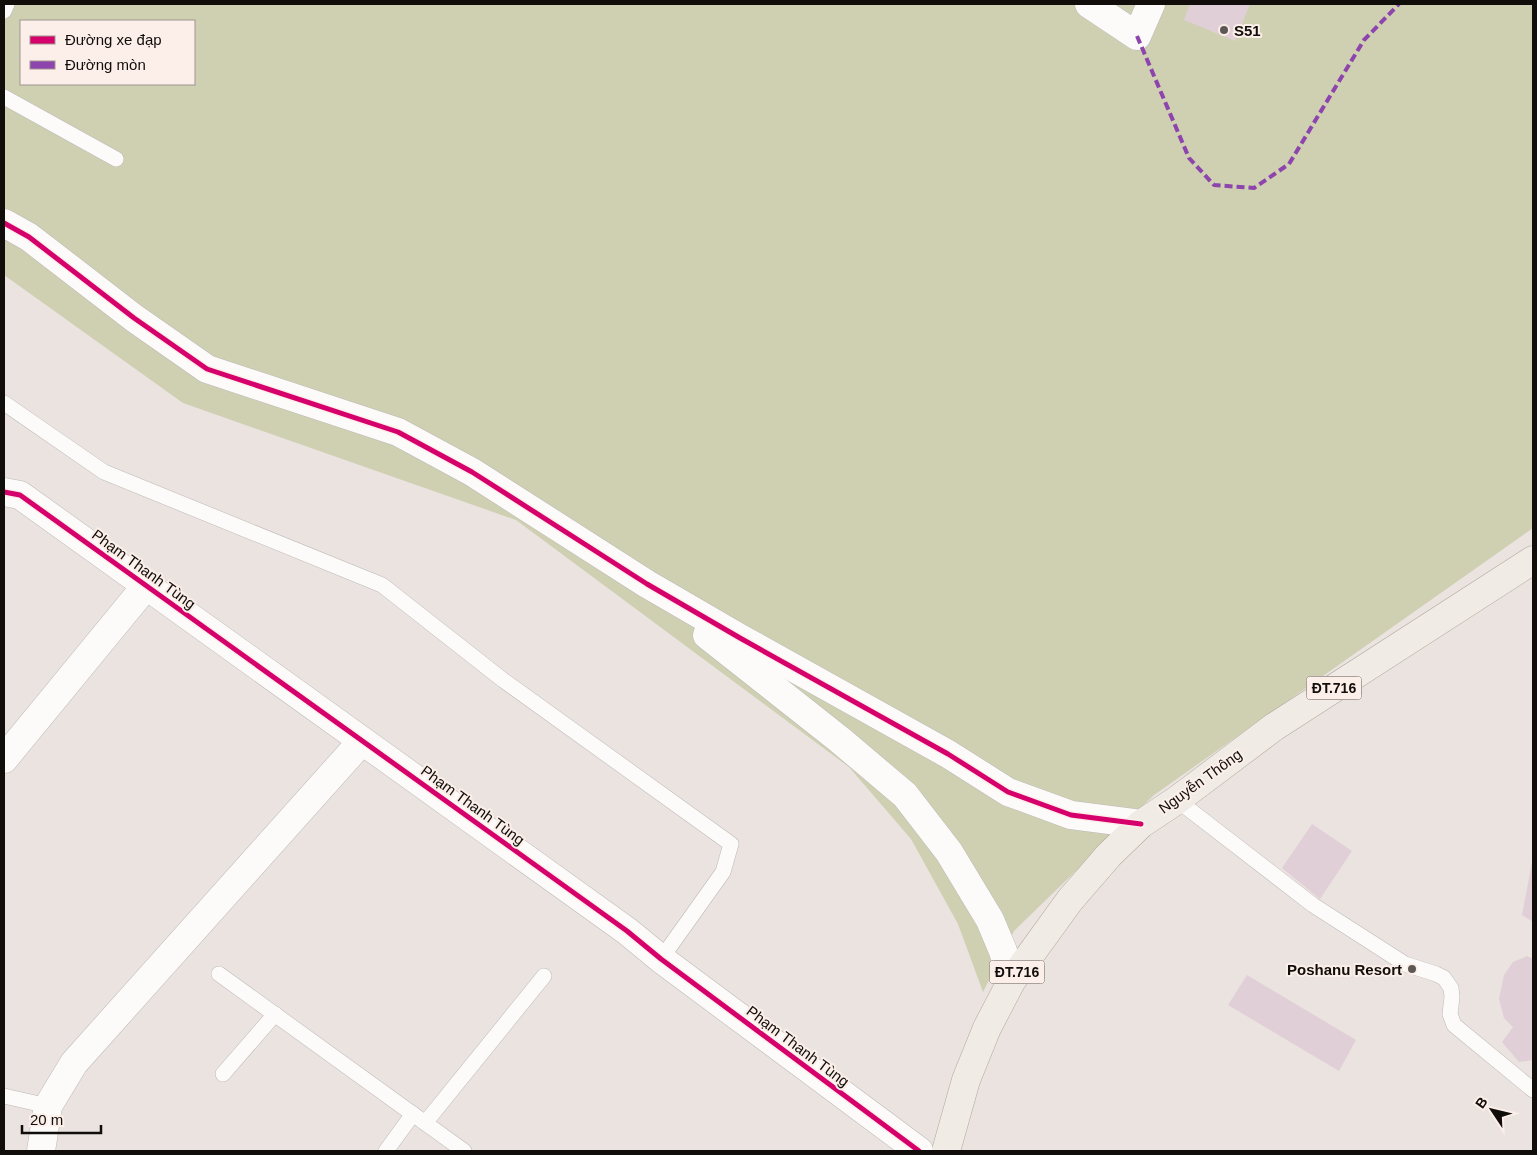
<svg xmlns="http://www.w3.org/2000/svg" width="1537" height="1155" viewBox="0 0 1537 1155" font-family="Helvetica,sans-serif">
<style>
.green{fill:#cfcfb2;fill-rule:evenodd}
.building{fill:#e1cfd7}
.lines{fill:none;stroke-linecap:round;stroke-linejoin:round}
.lane-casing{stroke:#beb9b7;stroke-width:16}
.street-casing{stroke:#beb9b7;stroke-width:29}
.primary-casing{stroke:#b2a89c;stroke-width:29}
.lane{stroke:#fcfbfa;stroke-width:15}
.street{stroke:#fcfbfa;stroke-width:28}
.primary{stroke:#f0ebe5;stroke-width:28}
.quiet{stroke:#8e44ad;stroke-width:4;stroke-dasharray:8 4;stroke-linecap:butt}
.cycleway-casing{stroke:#fcefe9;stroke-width:8}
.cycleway{stroke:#d6006c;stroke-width:5}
.poi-dot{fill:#5d5856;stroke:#fcefe9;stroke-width:2}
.labels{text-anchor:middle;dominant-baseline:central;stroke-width:4;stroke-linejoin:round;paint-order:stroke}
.shield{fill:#fcefe9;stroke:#58514e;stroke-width:1}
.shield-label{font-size:14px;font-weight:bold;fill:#110d0b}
.poi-label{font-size:15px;font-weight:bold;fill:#110d0b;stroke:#fcefe9;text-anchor:start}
.street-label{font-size:15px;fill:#110d0b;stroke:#fcefe9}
</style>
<rect width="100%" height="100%" fill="#eae3e0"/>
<path class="green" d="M4,4H1533V528L1154,795L1014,931L983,992L958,924L911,839L849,767L516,520L183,403L4,275ZM21,21H194V84H21Z"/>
<g class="building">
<path d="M1190,4H1250L1235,41L1184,20Z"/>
<path d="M1312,824L1352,851L1320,899L1282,868Z"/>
<path d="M1532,862H1533V922L1522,915Z"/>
<path d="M1527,956L1533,959V1060L1519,1062L1502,1042L1513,1027L1504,1018L1499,999L1504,975L1513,962Z"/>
<path d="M1247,975L1356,1040L1339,1071L1228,1005Z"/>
</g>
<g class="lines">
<defs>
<g id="lane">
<path d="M4,11L7,4"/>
<path d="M4,97L116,159"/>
<path d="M4,403L104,472L382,585L503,680L731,844L723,872L661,959"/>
<path d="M1177,800L1313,905L1405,964L1436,974L1444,978L1451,988L1452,997L1450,1014L1454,1025L1533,1090"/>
<path d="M219,974L464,1151"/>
<path d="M223,1074L275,1014"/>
<path d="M4,1096L48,1106"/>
<path d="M425,1123L544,976"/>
<path d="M386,1151L413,1114"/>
</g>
<g id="street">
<path d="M1089,4L1137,36L1151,4"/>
<path d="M4,223L29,237L134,318L207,369L398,432L472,472L647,584L740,638L948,754L1008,792L1071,815L1141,824"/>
<path d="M4,492L20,495L627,931L661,959L919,1151"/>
<path d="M707,635L840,740L905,795L949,852L990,920L1003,951L1012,980"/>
<path d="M4,759L146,586"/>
<path d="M41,1151L48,1106L74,1063L362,741"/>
</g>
<path id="primary" d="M946,1151L966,1080L987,1028L1012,980L1070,900L1109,855L1141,824L1177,800L1274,727L1533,560"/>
</defs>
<use href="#lane" class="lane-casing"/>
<use href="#street" class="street-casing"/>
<use href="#primary" class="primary-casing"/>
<use href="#lane" class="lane"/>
<use href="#street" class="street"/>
<use href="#primary" class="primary"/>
<path class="quiet" d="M1137,36L1189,158L1214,185L1254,188L1289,164L1364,40L1399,4"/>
<defs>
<g id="cycleway">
<path d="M4,223L29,237L134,318L207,369L398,432L472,472L647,584L740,638L948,754L1008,792L1071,815L1141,824"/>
<path d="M4,492L20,495L627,931L661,959L919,1151"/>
</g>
</defs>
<use href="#cycleway" class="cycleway-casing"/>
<use href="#cycleway" class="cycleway"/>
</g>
<g class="poi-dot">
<circle cx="1224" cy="30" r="5"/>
<circle cx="1412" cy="969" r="5"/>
</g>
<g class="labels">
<g class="shield">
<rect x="1306.5" y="676.5" width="55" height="23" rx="4"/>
<rect x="989.5" y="960.5" width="55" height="23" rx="4"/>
</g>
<g class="shield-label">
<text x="1334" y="688">ĐT.716</text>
<text x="1017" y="972">ĐT.716</text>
</g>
<g class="poi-label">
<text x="1234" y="30">S51</text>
<text x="1402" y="969" text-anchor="end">Poshanu Resort</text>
</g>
<g class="street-label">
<text transform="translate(144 569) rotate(36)">Phạm Thanh Tùng</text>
<text transform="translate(1200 781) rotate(-36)">Nguyễn Thông</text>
<text transform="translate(473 805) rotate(36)">Phạm Thanh Tùng</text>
<text transform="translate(798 1046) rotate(37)">Phạm Thanh Tùng</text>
</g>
</g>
<rect width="1537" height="1155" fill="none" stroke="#110d0b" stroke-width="10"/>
<rect x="20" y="20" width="175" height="65" fill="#fcefe9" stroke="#9e9590"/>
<rect x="30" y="36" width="25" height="8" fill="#d6006c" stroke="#9e9590"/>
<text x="65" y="45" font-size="15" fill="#110d0b">Đường xe đạp</text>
<rect x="30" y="61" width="25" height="8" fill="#8e44ad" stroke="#9e9590"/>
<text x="65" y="70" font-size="15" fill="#110d0b">Đường mòn</text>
<g transform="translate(1492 1110) rotate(305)" stroke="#fcefe9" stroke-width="4" paint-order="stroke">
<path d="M0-4L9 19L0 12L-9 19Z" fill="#110d0b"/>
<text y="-8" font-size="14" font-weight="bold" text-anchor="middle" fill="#110d0b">B</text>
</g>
<path d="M22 1125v8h79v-8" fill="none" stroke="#110d0b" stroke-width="2.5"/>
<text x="30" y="1125" font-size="15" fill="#110d0b" stroke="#fcefe9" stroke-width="4" paint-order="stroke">20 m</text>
</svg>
